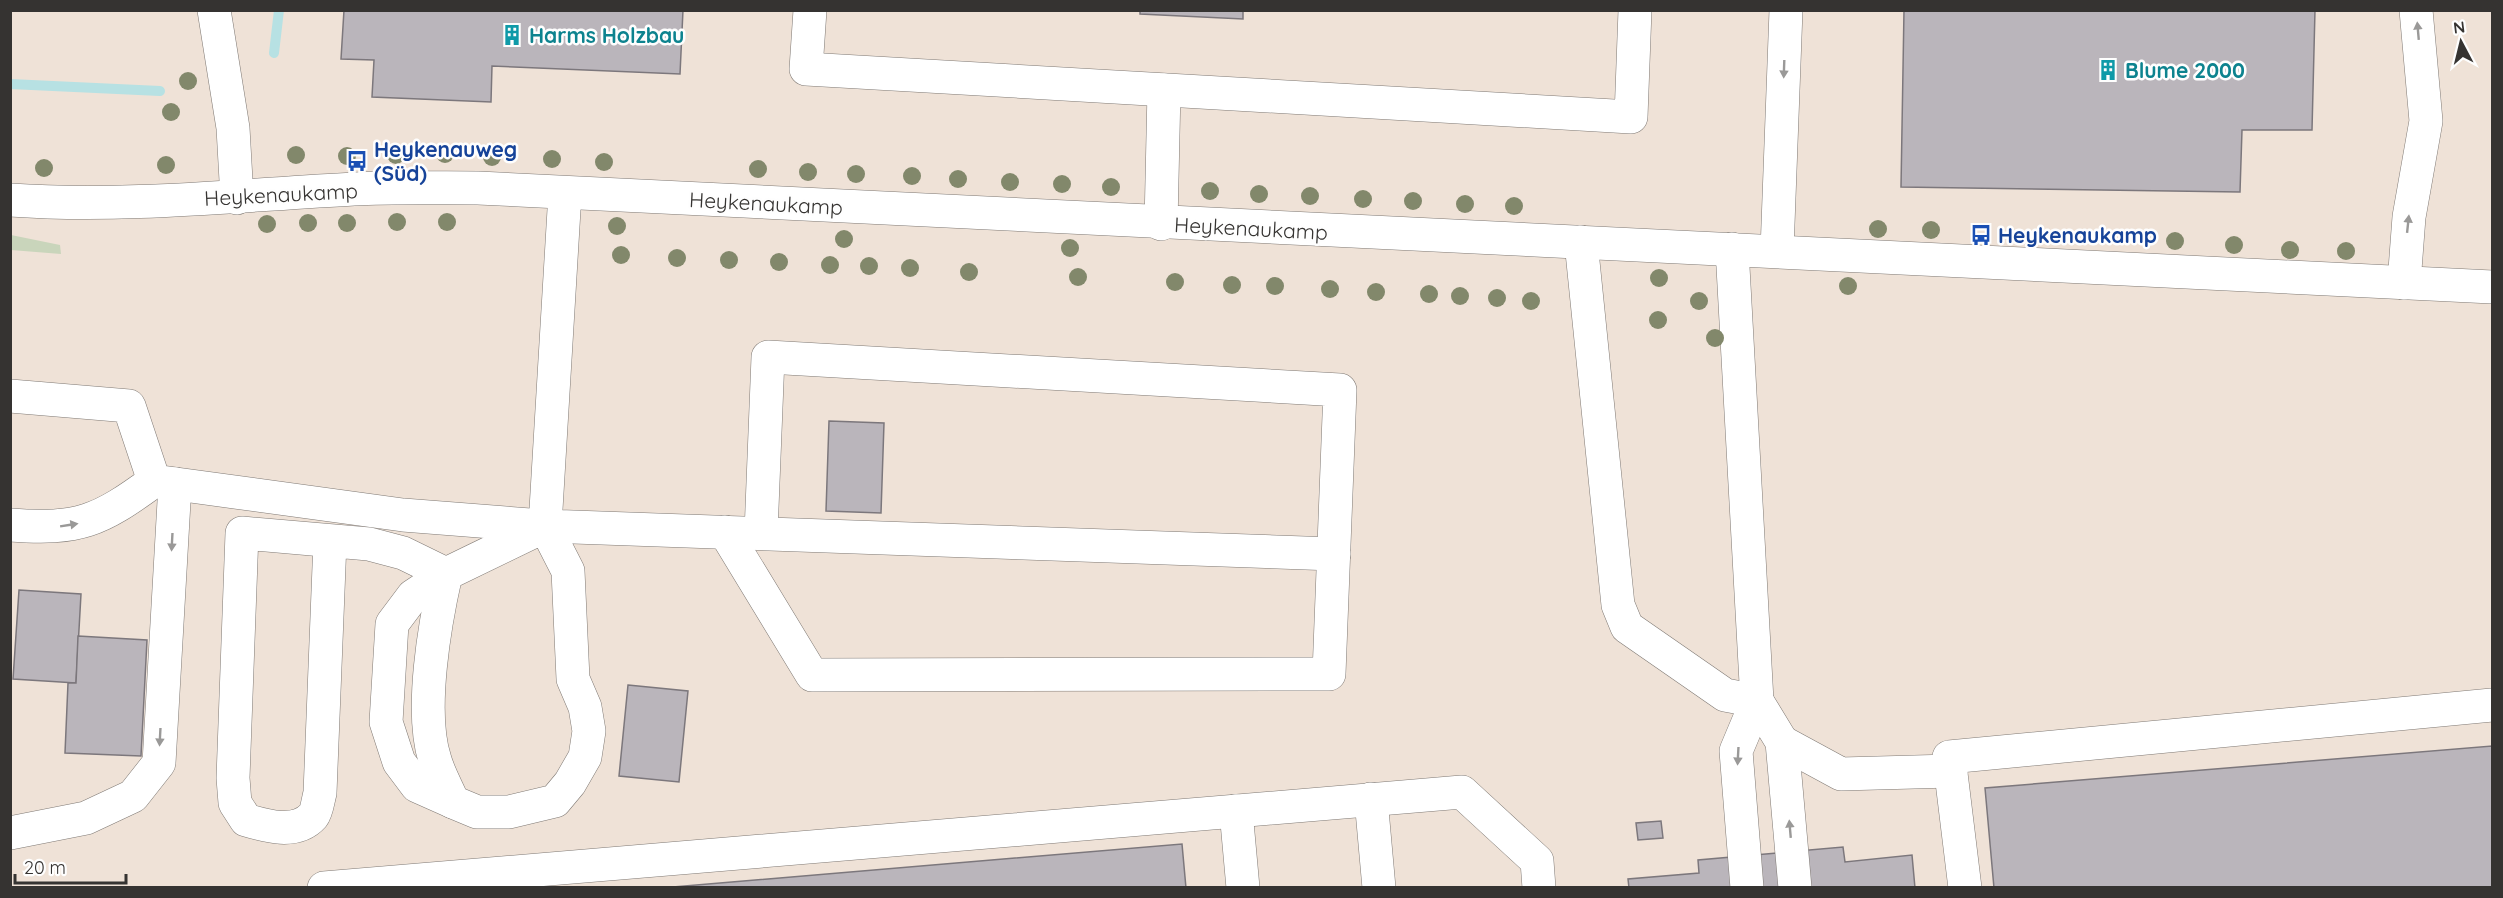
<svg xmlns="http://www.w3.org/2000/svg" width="2503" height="898" viewBox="0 0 2503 898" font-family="Quicksand,sans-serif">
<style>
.built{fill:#efe2d7}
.green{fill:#c9d5bb}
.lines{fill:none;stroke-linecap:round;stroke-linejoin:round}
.stream{stroke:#b7e1e3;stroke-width:10}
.building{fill:#bab5bb;stroke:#7c777c;stroke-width:1.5}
.minor-casing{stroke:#7f7974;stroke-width:34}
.minor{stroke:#fff;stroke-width:33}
.tree{fill:#82886b}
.oneway{fill:#9a9998}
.labels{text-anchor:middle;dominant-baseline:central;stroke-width:5;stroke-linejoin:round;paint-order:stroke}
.culture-label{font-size:21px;font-weight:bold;fill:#0d838f;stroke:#fefefe;text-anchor:start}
.transit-label{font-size:21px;font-weight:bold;fill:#164399;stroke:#fefefe;text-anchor:start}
.street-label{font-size:21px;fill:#353331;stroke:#fefefe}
</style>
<rect width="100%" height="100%" fill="#f6efea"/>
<path class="built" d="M10,11H2492V887H11Z"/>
<path class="green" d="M11,235L60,245L61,254L11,250Z"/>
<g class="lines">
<g class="stream">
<path d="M274,53L279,10"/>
<path d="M10,84L160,91"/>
</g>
</g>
<g class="building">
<path d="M344,10H683L680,74L492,66L491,102L372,97L374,60L341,59Z"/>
<path d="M1140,10H1243V19L1140,14Z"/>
<path d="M1904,10H2315L2312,130H2242L2240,192L1901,187Z"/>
<path d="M829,421L884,423L881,513L826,511Z"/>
<path d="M19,590L81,594L76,683L13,679Z"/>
<path d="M78,636L147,640L141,756L65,753L68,683H76Z"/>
<path d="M628,685L688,691L679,782L619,776Z"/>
<path d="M2492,746V888H1994L1985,788Z"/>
<path d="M1661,821L1663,838L1638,840L1636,823Z"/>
<path d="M1182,844L1186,888H661Z"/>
<path d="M1843,847L1845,862L1912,855L1915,888H1629L1628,879L1699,873L1698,860Z"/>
</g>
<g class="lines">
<defs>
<g id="minor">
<path d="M214,10L233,128L237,198"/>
<path d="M810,10L806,69L1631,117L1635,10"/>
<path d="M565,193L545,526L1334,554"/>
<path d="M10,200C125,208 240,195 354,189C395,187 436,188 478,188L2492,287"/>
<path d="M1161,224L1164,90"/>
<path d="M1581,242L1618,605L1627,627L1725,695L1757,701L1782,742L1795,888"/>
<path d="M1732,249L1757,701L1736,751L1747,888"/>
<path d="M1777,251L1786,10"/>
<path d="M2404,283L2409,217L2426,121L2416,10"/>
<path d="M10,396L129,406L154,481L403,515L543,526"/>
<path d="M10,525C80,530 99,521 154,481"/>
<path d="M545,526L568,571L573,679L585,707L589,731L585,757L570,783L555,801L509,812H477L453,802C447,788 439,774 435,760C419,712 435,622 446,574Z"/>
<path d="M725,532L812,675L1329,674L1340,390L768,357L761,533"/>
<path d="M330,541L320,793C318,800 317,811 313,816C296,835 266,826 246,820L235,803L233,778L242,533L369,544L403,553L446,574"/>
<path d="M446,574L413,596L392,624L386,722L399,762L417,786L453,802"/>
<path d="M1782,742L1841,774L1951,771"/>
<path d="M1371,799L1379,888"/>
<path d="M1236,811L1243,888"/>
<path d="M10,833L86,818L133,796L159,763L175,484"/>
<path d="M324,888L1462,792L1537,861L1539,888"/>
<path d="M1965,888L1949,757L2492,705"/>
</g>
</defs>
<use href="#minor" class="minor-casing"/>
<use href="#minor" class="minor"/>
</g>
<g class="tree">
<circle cx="188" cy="81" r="9"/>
<circle cx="171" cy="112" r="9"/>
<circle cx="445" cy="154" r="9"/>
<circle cx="296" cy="155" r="9"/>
<circle cx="396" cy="155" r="9"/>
<circle cx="347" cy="156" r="9"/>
<circle cx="492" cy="157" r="9"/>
<circle cx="552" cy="159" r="9"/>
<circle cx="604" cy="162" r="9"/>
<circle cx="166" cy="165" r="9"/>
<circle cx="44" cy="168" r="9"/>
<circle cx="758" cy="169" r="9"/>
<circle cx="808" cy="172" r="9"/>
<circle cx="856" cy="174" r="9"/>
<circle cx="912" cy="176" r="9"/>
<circle cx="958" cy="179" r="9"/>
<circle cx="1010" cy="182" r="9"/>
<circle cx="1062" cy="184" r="9"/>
<circle cx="1111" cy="187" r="9"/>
<circle cx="1210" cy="191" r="9"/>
<circle cx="1259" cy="194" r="9"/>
<circle cx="1310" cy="196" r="9"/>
<circle cx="1363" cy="199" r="9"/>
<circle cx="1413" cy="201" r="9"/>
<circle cx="1465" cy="204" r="9"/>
<circle cx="1514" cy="206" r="9"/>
<circle cx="397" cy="222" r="9"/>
<circle cx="447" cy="222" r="9"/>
<circle cx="308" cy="223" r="9"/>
<circle cx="347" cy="223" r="9"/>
<circle cx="267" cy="224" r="9"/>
<circle cx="617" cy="226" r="9"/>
<circle cx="1878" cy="229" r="9"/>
<circle cx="1931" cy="230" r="9"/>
<circle cx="844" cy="239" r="9"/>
<circle cx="2175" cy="241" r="9"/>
<circle cx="2234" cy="245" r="9"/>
<circle cx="1070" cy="248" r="9"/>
<circle cx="2290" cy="250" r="9"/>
<circle cx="2346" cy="251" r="9"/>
<circle cx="621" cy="255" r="9"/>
<circle cx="677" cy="258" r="9"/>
<circle cx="729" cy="260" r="9"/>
<circle cx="779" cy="262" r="9"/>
<circle cx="830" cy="265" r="9"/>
<circle cx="869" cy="266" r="9"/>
<circle cx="910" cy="268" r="9"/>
<circle cx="969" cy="272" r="9"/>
<circle cx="1078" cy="277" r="9"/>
<circle cx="1659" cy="278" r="9"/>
<circle cx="1175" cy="282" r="9"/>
<circle cx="1232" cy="285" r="9"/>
<circle cx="1275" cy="286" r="9"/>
<circle cx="1848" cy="286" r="9"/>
<circle cx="1330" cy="289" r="9"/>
<circle cx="1376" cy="292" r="9"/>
<circle cx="1429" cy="294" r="9"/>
<circle cx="1460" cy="296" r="9"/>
<circle cx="1497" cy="298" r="9"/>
<circle cx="1531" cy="301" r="9"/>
<circle cx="1699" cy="301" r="9"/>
<circle cx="1658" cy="320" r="9"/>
<circle cx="1715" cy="338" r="9"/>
</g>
<defs><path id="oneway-solid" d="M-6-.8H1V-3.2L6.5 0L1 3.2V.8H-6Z" transform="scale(1.5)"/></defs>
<g class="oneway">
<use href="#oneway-solid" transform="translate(2418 31) rotate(-95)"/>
<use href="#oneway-solid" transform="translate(1784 69) rotate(92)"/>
<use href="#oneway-solid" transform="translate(2408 224) rotate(-84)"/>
<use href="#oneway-solid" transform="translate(69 525) rotate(-9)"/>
<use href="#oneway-solid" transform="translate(172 542) rotate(93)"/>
<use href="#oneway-solid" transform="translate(160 737) rotate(93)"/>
<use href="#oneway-solid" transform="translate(1738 756) rotate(93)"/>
<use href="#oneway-solid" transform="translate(1790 829) rotate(-95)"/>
</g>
<defs>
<symbol id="building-bare" viewBox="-9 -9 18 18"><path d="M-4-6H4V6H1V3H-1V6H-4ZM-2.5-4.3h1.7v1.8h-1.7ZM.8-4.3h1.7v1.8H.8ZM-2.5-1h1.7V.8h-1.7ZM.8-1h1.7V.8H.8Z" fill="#0f9aa8" stroke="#fefefe" stroke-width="2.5" paint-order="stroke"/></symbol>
<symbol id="bus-bare" viewBox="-9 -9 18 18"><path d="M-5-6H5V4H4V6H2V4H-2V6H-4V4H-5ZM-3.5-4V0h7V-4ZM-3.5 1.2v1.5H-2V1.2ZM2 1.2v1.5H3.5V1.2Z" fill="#1a4fb4" stroke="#fefefe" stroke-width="2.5" paint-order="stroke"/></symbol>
</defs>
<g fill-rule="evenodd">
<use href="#building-bare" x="497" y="20" width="30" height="30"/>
<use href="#building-bare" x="2093" y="55" width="30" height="30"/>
<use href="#bus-bare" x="342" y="146" width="30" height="30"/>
<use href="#bus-bare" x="1966" y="220" width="30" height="30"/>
</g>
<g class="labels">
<g class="culture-label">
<text x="529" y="35">Harms Holzbau</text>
<text x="2125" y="70">Blume 2000</text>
</g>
<g class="transit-label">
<text x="374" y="149">Heykenauweg<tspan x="374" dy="24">(Süd)</tspan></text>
<text x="1998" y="235">Heykenaukamp</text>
</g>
<g class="street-label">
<text transform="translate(281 194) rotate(-3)">Heykenaukamp</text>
<text transform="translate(766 203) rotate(3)">Heykenaukamp</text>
<text transform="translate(1251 228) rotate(3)">Heykenaukamp</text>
</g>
</g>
<rect width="2503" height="898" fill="none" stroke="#353331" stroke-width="24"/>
<g transform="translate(2461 42) rotate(353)" stroke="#fefefe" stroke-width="4.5" paint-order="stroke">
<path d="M0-4.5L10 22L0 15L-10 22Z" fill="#353331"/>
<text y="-9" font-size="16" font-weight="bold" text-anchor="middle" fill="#353331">N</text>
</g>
<path d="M15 874v9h111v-9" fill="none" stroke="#353331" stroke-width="3"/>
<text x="24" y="874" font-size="18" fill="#353331" stroke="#fefefe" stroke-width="4.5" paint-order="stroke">20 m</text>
</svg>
